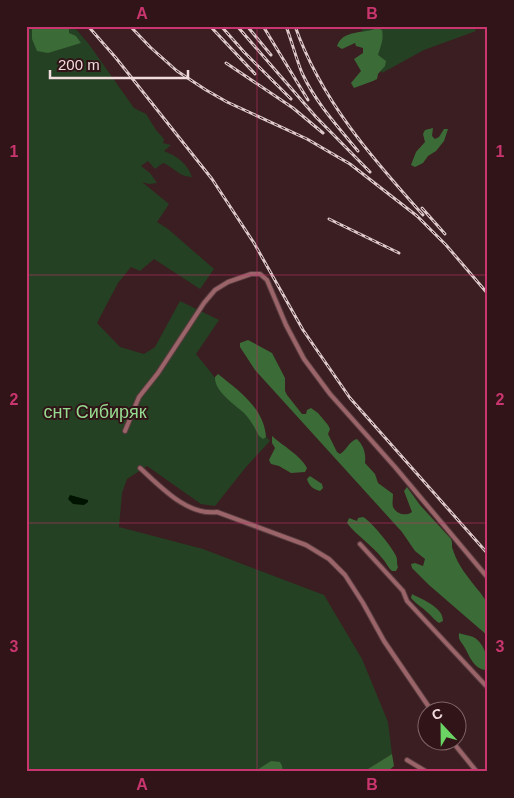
<svg xmlns="http://www.w3.org/2000/svg" width="514" height="798" viewBox="0 0 514 798" font-family="Arial,sans-serif">
<style>
.green{fill:#254123}
.forest{fill:#3b6b37}
.water{fill:#001200}
.lines{fill:none;stroke-linecap:round;stroke-linejoin:round}
.minor-casing{stroke:#583c3f;stroke-width:6}
.minor{stroke:#9a6469;stroke-width:4}
.rail-casing{stroke:#dec9ca;stroke-width:3}
.rail{stroke:#311417;stroke-width:1;stroke-dasharray:4;stroke-linecap:butt}
.grid{fill:none;stroke:#c9356e;stroke-width:1;stroke-opacity:0.55}
.labels{text-anchor:middle;dominant-baseline:central;stroke-width:4;stroke-linejoin:round;paint-order:stroke}
.park-label{font-size:18px;fill:#95db8f;stroke:#311417}
.neatline{fill:none;stroke:#c9356e;stroke-width:2}
.grid-label{font-size:16px;text-anchor:middle;font-weight:bold;fill:#c9356e}
</style>
<rect width="100%" height="100%" fill="#3b1e21"/>
<g class="green">
<path d="M26,26H73L88,43L134,108L146,114L156,130L164,139L163,143L171,145L164,151C177,156 187,163 192,177C179,177 174,167 163,163L155,169L148,161L141,166L150,173L157,183L149,184L142,182L169,204L157,222L168,229L214,269L200,289L154,259L140,271L131,267L118,283L97,323L120,347L144,354L155,347L180,301L219,320L196,354L216,379L270,441L246,467L215,506L201,504L147,466L127,479L122,493L119,527L203,549L324,595L362,659L388,722L392,754L363,772H26Z"/>
<path d="M360,26H473L476,31L424,50L382,73Z"/>
</g>
<g class="forest">
<path d="M32,26H69V33L76,36L81,43L48,53L37,51L32,39Z"/>
<path d="M377,28L382,30C384,40 381,45 378,55L386,61L385,66L378,74L377,79L373,81L354,88L351,83L361,71L354,59L363,53V48L356,46L355,43L342,49L337,46C343,29 365,34 377,28Z"/>
<path d="M433,128L432,136L435,139L439,137L444,129H448L444,141L436,151L428,156L423,163L415,167L411,165L416,152L425,142L423,134L425,130Z"/>
<path d="M248,340L272,353L285,378V391L287,395L302,414H306L307,410L311,408L318,413L328,425L330,429L328,434L337,452L340,454C347,450 349,441 357,439C364,446 366,454 365,463L375,474L378,483L393,494C393,498 392,504 393,507C397,515 407,516 412,512L404,491L407,487L420,505L451,539C453,543 451,546 453,550C458,566 468,577 478,590C482,594 483,598 488,602V636L429,585L412,568L411,564L415,563L423,566L425,559L415,551L402,532L255,370L240,347V343Z"/>
<path d="M218,374C239,391 264,408 266,437L263,439L259,436C255,428 250,419 244,413C234,404 214,391 215,377Z"/>
<path d="M272,436C283,446 300,455 307,468L305,472L291,473L279,466L271,464L269,460L275,448L272,443Z"/>
<path d="M310,476L322,484L323,488L320,491C313,489 309,486 307,479Z"/>
<path d="M363,517C370,520 393,548 396,556C398,560 396,563 398,567L396,571H392C387,566 386,562 382,558C372,545 357,536 347,523L349,518L357,521L358,518Z"/>
<path d="M412,594C423,600 443,607 443,621L439,623C434,620 432,616 427,612C422,607 416,604 411,598Z"/>
<path d="M459,633C464,635 470,635 475,638C484,644 490,660 486,670C474,669 470,657 465,648C462,642 458,641 459,633Z"/>
<path d="M392,754L394,766L387,772H363Z"/>
<path d="M271,761L280,762L282,766L283,772L257,770Z"/>
</g>
<path class="water" d="M70,495L88,500V502L84,505L73,504L68,499Z"/>
<g class="lines">
<defs>
<g id="minor">
<path d="M125,431L139,397L158,373L204,303L215,290L228,282L251,274H260L267,280L286,325L304,359L330,394L395,467L488,578"/>
<path d="M140,468C160,486 187,516 217,512L306,545L329,559L345,575L363,603L384,641L431,710"/>
<path d="M360,544L403,591L407,601L488,688"/>
<path d="M451,740L477,772"/>
<path d="M407,760L427,772"/>
</g>
</defs>
<use href="#minor" class="minor-casing"/>
<use href="#minor" class="minor"/>
<defs>
<g id="rail">
<path d="M88,26L116,58L212,179L254,243L303,330L350,398L488,554"/>
<path d="M130,26L150,47L177,71L206,90L227,102L307,139L350,164L417,216L446,245L488,294"/>
<path d="M210,26L255,74"/>
<path d="M221,26L244,52L291,99"/>
<path d="M237,26L316,117L370,172"/>
<path d="M247,26L271,55"/>
<path d="M263,26L308,100"/>
<path d="M286,26C292,42 296,58 302,73C316,103 338,127 358,151"/>
<path d="M295,26C321,100 372,158 423,215"/>
<path d="M226,63L293,108L323,133"/>
<path d="M422,208L445,234"/>
<path d="M329,219L399,253"/>
</g>
</defs>
<use href="#rail" class="rail-casing"/>
<use href="#rail" class="rail"/>
</g>
<path class="grid" d="M257,26V772M26,275H488M26,523H488"/>
<g class="labels">
<g class="park-label">
<text x="95" y="412">снт Сибиряк</text>
</g>
</g>
<rect width="514" height="798" fill="none" stroke="#311417" stroke-width="55"/>
<g transform="translate(442 726) rotate(338)"><circle r="24" fill="#311417" stroke="#7e6466"/>
<path d="M0-4L9 19L0 12L-9 19Z" fill="#6ad363"/>
<text y="-8" font-size="14" font-weight="bold" text-anchor="middle" fill="#f1dcdd">С</text>
</g>
<path d="M50 70v8h138v-8" fill="none" stroke="#f1dcdd" stroke-width="2.5"/>
<text x="58" y="70" font-size="15" fill="#f1dcdd" stroke="#311417" stroke-width="4" paint-order="stroke">200 m</text>
<rect x="28" y="28" width="458" height="742" class="neatline"/>
<g class="grid-label">
<text x="142" y="19">A</text>
<text x="372" y="19">B</text>
<text x="14" y="157">1</text>
<text x="500" y="157">1</text>
<text x="14" y="405">2</text>
<text x="500" y="405">2</text>
<text x="14" y="652">3</text>
<text x="500" y="652">3</text>
<text x="142" y="790">A</text>
<text x="372" y="790">B</text>
</g>
</svg>
